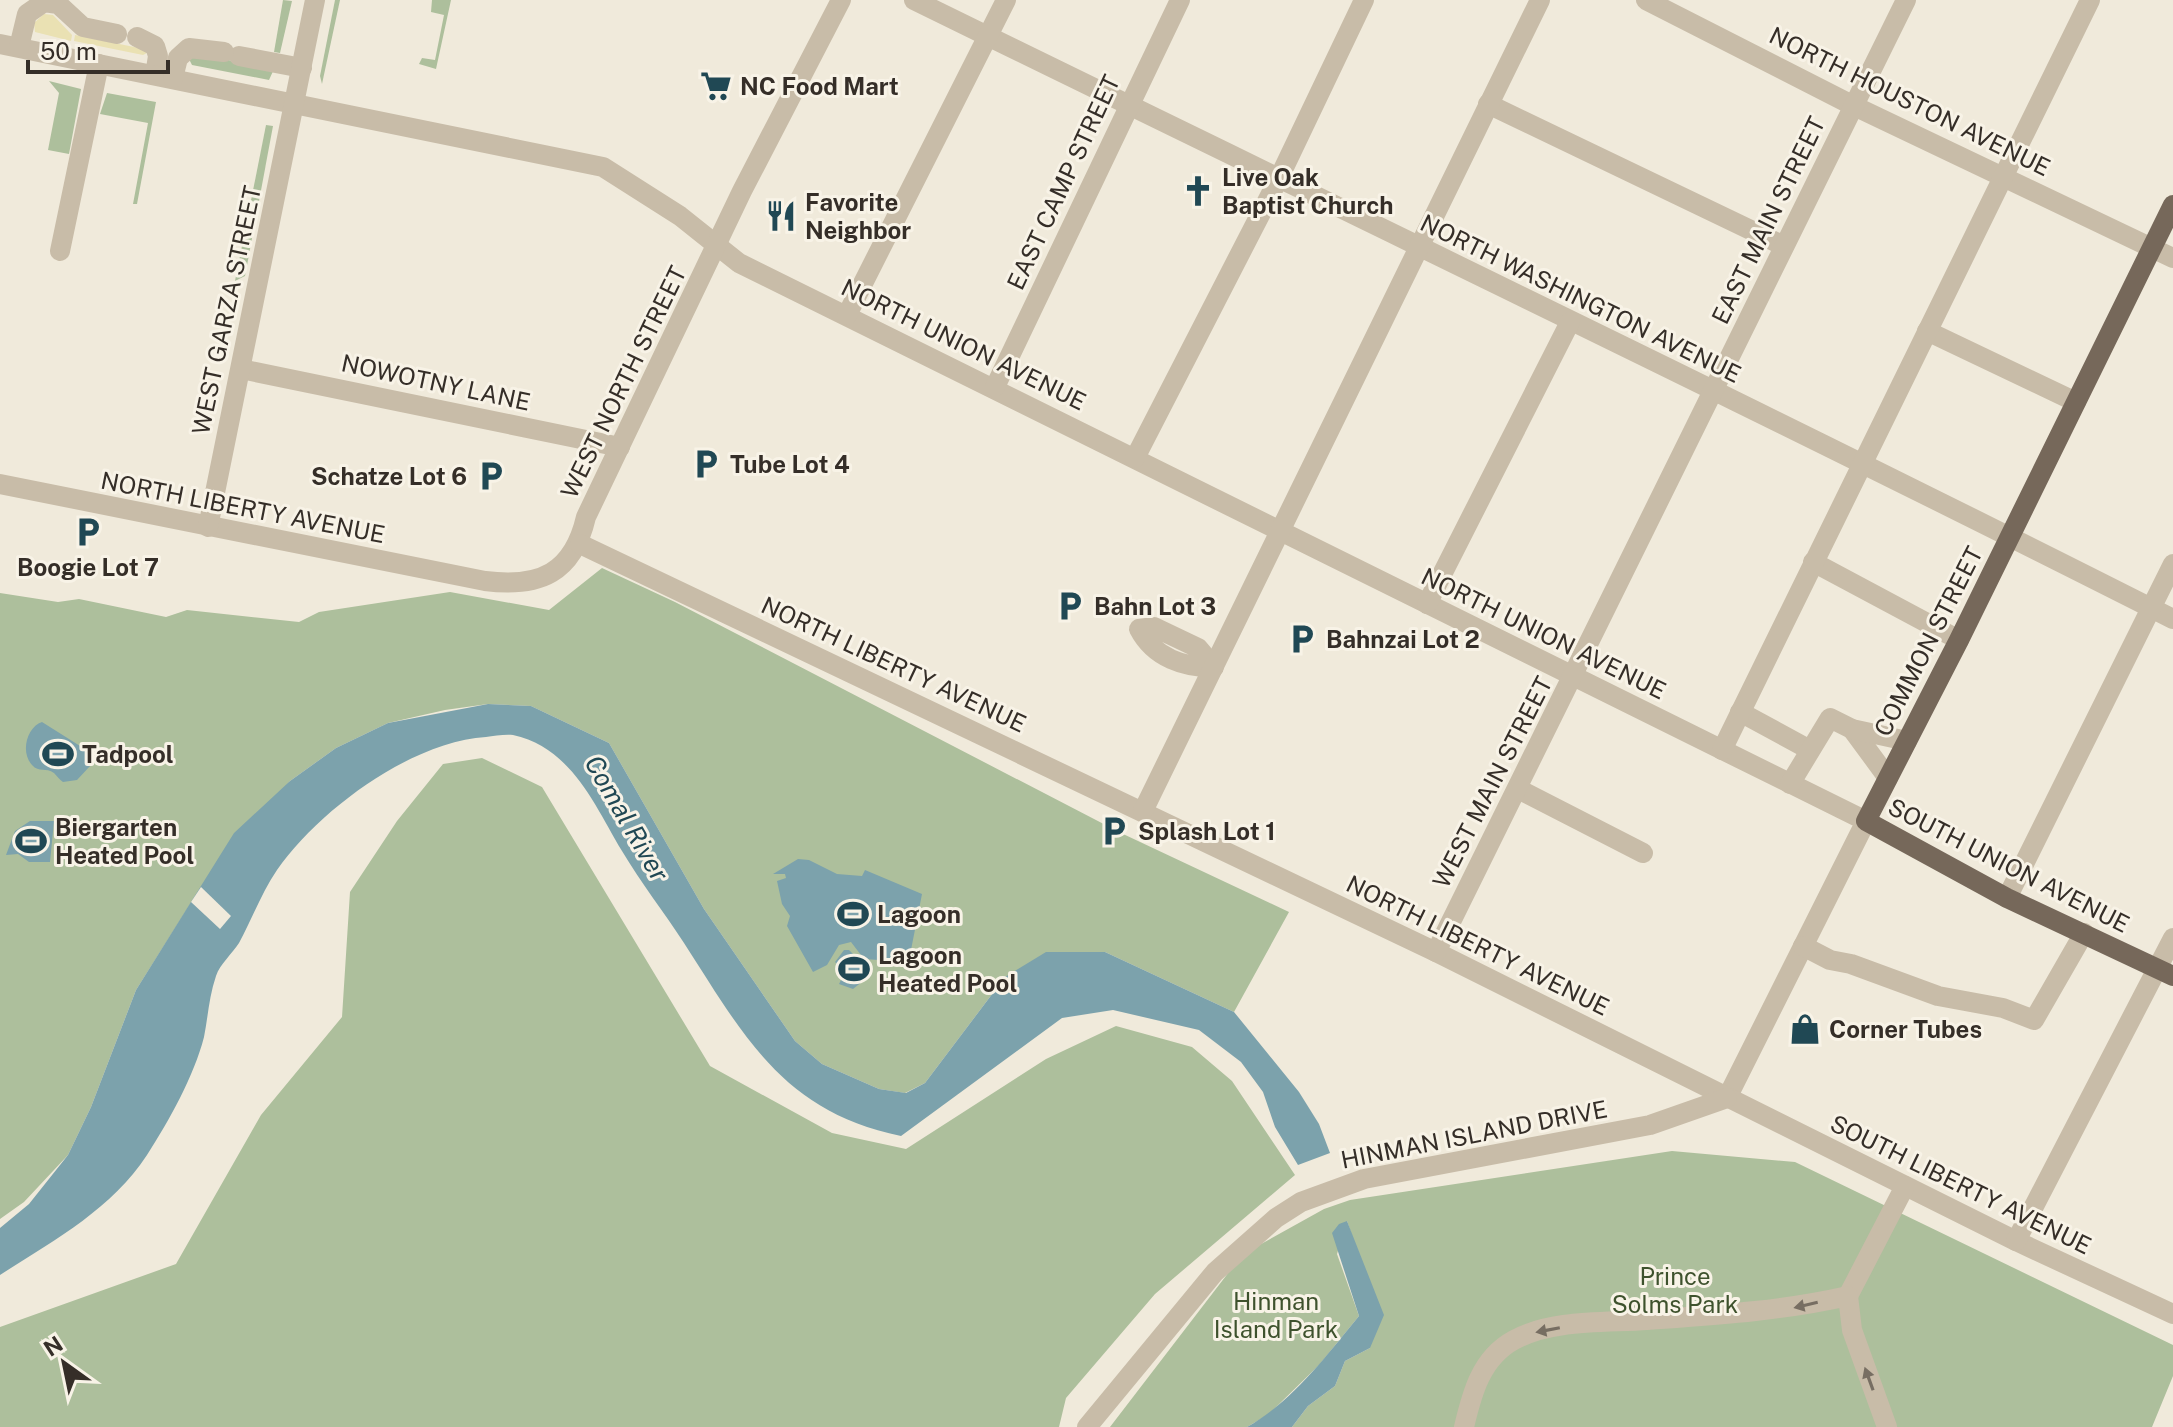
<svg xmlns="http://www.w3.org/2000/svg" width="2173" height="1427" viewBox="0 0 2173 1427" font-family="'Public Sans',sans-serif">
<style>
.green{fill:#adbf9c}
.sand{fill:#eae1b3}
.water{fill:#7ca2ac}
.pier{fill:#f0eadb}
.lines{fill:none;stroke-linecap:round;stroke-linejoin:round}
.minor{stroke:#c8bca8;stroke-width:20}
.major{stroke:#76685a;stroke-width:20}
.oneway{fill:#776e62}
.labels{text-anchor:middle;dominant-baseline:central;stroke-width:6;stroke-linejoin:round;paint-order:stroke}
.poi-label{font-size:24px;font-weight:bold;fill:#352e28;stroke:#f8f3e7;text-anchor:start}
.street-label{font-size:24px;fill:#352e28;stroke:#f8f3e7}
.park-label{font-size:24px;fill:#3e522d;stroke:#f8f3e7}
.water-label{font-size:26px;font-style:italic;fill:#204854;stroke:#f8f3e7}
</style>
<rect width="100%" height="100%" fill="#f0eadb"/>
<g class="green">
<path d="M283,0L292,1L280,53L274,52Z"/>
<path d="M335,0H340L322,84L320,76Z"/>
<path d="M432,0H451L436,69L419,64L422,58L435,60L444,15L431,12Z"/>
<path d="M193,53L274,69L269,80L192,65L189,59Z"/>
<path d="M49,81L81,89L69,154L48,150L59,93Z"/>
<path d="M107,93L156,102L137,204H133L148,123L100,114Z"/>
<path d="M266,125L273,126L245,276L235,281Z"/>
<path d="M602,568L675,602L1121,833L1289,912L1234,1012L1105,952L1005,977L925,1083L905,1093L879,1089L822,1064L795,1041L704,909L609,743L531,706L488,704L445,710L388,723L336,748L290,781L201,887L136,990L91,1107L68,1155L24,1202L0,1219V593L58,602L79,599L166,617L187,610L299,622L319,612L450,592L549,610Z"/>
<path d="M482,758L542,787L710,1066L832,1133L906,1149L1046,1059L1116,1026L1192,1047L1232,1081L1295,1175L1155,1294L1066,1398L1059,1427H0V1327L176,1264L261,1115L342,1017L350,892L397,821L443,764Z"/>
<path d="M1672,1151L1795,1162L2173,1345V1376L2152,1427H1292L1308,1406L1335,1386L1345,1361L1370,1348L1360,1259L1347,1221L1337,1254L1359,1316L1319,1365L1269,1414L1247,1427H1110L1232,1268L1252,1249L1324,1209L1350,1200Z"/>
</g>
<g class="sand">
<path d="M44,14L53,15L72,35L71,41L35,32L34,23Z"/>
<path d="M75,35L144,49L147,53L143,55L74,41Z"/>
</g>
<g class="water">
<path d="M488,704L531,706L609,743L704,909L795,1041L822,1064L879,1089L906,1093L925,1083L1005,977L1046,952H1105L1234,1012L1299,1092L1319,1124L1330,1153L1298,1165L1275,1127L1263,1092L1241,1062L1199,1030L1113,1010L1062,1018L901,1136C783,1112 744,1036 684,943C664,912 641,883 622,851C595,806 572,748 513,735C505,734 494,736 486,737C411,742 320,809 277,870C262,892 252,919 239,943C232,954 220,964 216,976C209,996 208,1017 204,1037C194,1076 169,1121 147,1155C111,1210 54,1240 0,1275V1228L29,1204L68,1155L91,1107L136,990L234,833L290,781L336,748L388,723Z"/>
<path d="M42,722L88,751L91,765L77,780L63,782C60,780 57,776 54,773C46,767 39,773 32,765C20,752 27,727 42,722Z"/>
<path d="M30,821H54L50,862H29L18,854L6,855L15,831Z"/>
<path d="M798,859L809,860L837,874L862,876L865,870L922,894L910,955L894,961L864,959L851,942L839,945L827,965L813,972L787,926L790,916L782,904L777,881L786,878L785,874H773Z"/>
<path d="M844,950H849L865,966L863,981L853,989L839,984L845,972L835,962Z"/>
<path d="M1347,1221L1384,1315L1370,1348L1345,1361L1335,1386L1308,1406L1292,1427H1247C1293,1401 1326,1356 1359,1316L1332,1233L1339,1224Z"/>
</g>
<path class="pier" d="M201,887L231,916L220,929L191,902Z"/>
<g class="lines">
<g class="minor">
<path d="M914,0C1334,206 1756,408 2173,619"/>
<path d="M1646,0L1852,105L2173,258"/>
<path d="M137,37L155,46L158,56L155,75"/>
<path d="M0,44L603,167L680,216L739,263L1866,821L1727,1098"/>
<path d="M19,47L27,14L44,2L58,4L83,27L117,34"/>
<path d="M239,56L302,68"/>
<path d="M173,78L178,58L189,48L224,52"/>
<path d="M1488,104L1784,246"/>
<path d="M60,251L99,64"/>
<path d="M847,315L1006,0"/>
<path d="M1927,331L2076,402"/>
<path d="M241,369L620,447"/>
<path d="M995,387L1180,0"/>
<path d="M1135,458L1279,178L1364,0"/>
<path d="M0,484L485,581C540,588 573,573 586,517L742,191L841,0"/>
<path d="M208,527L315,0"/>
<path d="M580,544L1436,952L2016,1241L2173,1314"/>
<path d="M1813,562L1959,640"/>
<path d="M1427,604L1570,322"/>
<path d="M1154,627L1198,648L1214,667C1185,668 1154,658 1139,629Z"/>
<path d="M1740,712L1810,750"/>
<path d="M1852,729L1888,778"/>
<path d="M1722,750L2090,0"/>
<path d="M1790,784L1830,718L1852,729L1907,741"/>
<path d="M1518,789L1643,853"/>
<path d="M1143,811L1540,0"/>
<path d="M2007,898L2173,564"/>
<path d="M1803,946L1830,960L1851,964L1938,996L2003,1008L2034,1020L2084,933"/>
<path d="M1436,952L1906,0"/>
<path d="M2016,1241L2173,938"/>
<path d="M1848,1296L1905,1186"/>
<path d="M1087,1427L1215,1272L1276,1218L1301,1202L1364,1179L1650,1125L1727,1098"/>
<path d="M1464,1427C1472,1393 1481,1358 1514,1340C1552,1319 1606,1323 1647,1320C1716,1315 1782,1311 1848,1296L1852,1330L1887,1427"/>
</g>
<path class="major" d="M2173,205L1959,640L1866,821L2007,898L2173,976"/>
</g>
<defs><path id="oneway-solid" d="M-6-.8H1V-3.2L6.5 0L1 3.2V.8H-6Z" transform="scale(2)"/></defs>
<g class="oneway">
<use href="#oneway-solid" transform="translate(1806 1305) rotate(167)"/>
<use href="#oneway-solid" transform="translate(1548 1330) rotate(169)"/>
<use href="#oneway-solid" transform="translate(1869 1379) rotate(-110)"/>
</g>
<defs>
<symbol id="supermarket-bare" viewBox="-9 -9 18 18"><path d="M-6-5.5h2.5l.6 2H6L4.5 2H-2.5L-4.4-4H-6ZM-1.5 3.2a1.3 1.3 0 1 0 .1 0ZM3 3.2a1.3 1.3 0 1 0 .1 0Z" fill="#204854" stroke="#f8f3e7" stroke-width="2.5" paint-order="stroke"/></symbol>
<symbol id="church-bare" viewBox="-9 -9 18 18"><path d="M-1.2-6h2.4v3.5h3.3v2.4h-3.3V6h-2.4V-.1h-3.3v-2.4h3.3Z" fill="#204854" stroke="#f8f3e7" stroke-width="2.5" paint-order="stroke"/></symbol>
<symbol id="restaurant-bare" viewBox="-9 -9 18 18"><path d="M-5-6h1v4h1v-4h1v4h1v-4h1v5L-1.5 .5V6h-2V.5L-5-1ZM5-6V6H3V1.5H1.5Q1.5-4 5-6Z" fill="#204854" stroke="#f8f3e7" stroke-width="2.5" paint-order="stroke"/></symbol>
<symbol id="parking-bare" viewBox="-9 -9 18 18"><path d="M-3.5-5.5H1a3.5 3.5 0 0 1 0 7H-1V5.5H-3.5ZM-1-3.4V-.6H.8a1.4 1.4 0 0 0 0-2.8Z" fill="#204854" stroke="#f8f3e7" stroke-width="2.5" paint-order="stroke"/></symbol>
<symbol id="stadium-bare" viewBox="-9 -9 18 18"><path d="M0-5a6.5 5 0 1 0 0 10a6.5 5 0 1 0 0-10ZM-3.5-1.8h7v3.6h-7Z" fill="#204854" stroke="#f8f3e7" stroke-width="2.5" paint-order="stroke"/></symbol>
<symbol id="shop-bare" viewBox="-9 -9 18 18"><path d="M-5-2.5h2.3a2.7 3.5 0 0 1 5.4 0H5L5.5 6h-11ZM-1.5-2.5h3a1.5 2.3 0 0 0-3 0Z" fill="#204854" stroke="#f8f3e7" stroke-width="2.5" paint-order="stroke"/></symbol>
</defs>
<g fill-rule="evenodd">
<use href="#supermarket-bare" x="694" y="64" width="44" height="44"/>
<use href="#church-bare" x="1176" y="169" width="44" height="44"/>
<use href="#restaurant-bare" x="759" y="194" width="44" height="44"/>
<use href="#parking-bare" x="684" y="442" width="44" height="44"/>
<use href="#parking-bare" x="469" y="454" width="44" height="44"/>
<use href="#parking-bare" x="66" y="510" width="44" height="44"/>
<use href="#parking-bare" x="1048" y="584" width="44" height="44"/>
<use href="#parking-bare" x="1280" y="617" width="44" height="44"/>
<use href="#stadium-bare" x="36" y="732" width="44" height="44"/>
<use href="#parking-bare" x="1092" y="809" width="44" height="44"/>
<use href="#stadium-bare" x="9" y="819" width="44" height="44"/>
<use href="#stadium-bare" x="831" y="892" width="44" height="44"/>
<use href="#stadium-bare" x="832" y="947" width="44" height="44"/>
<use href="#shop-bare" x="1783" y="1007" width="44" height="44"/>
</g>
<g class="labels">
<g class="poi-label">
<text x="740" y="86">NC Food Mart</text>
<text x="1222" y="177">Live Oak<tspan x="1222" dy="28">Baptist Church</tspan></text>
<text x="805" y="202">Favorite<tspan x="805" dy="28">Neighbor</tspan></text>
<text x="730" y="464">Tube Lot 4</text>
<text x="467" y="476" text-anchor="end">Schatze Lot 6</text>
<text x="88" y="567" text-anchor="middle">Boogie Lot 7</text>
<text x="1094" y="606">Bahn Lot 3</text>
<text x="1326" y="639">Bahnzai Lot 2</text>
<text x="82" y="754">Tadpool</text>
<text x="55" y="827">Biergarten<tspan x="55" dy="28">Heated Pool</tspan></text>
<text x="1138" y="831">Splash Lot 1</text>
<text x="877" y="914">Lagoon</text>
<text x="878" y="955">Lagoon<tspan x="878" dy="28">Heated Pool</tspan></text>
<text x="1829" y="1029">Corner Tubes</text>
</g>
<g class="street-label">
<text transform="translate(1910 101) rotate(26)">NORTH HOUSTON AVENUE</text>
<text transform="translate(1063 182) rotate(-65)">EAST CAMP STREET</text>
<text transform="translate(1768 220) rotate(-64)">EAST MAIN STREET</text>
<text transform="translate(1581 298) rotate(26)">NORTH WASHINGTON AVENUE</text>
<text transform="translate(226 310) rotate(-78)">WEST GARZA STREET</text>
<text transform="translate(964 344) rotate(26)">NORTH UNION AVENUE</text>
<text transform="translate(436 382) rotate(12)">NOWOTNY LANE</text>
<text transform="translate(623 382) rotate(-64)">WEST NORTH STREET</text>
<text transform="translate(243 507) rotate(11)">NORTH LIBERTY AVENUE</text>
<text transform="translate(1544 633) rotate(26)">NORTH UNION AVENUE</text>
<text transform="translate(1928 641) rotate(-63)">COMMON STREET</text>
<text transform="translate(894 664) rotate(25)">NORTH LIBERTY AVENUE</text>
<text transform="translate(1492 782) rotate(-63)">WEST MAIN STREET</text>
<text transform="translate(2009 865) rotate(27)">SOUTH UNION AVENUE</text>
<text transform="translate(1478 945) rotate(26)">NORTH LIBERTY AVENUE</text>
<text transform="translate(1474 1134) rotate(-11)">HINMAN ISLAND DRIVE</text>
<text transform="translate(1961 1184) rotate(26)">SOUTH LIBERTY AVENUE</text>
</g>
<g class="park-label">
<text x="1675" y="1276">Prince<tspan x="1675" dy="28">Solms Park</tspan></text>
<text x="1276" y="1301">Hinman<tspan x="1276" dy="28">Island Park</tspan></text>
</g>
<g class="water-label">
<text transform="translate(627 818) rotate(60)">Comal River</text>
</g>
</g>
<g transform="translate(64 1363) rotate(327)" stroke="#f8f3e7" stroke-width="6" paint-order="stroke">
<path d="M0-6L14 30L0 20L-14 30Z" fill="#352e28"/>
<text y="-12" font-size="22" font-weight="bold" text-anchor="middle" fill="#352e28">N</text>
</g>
<path d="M28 60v12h140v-12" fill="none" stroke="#352e28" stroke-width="4"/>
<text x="40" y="60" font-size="24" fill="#352e28" stroke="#f8f3e7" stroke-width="6" paint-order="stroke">50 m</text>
</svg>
